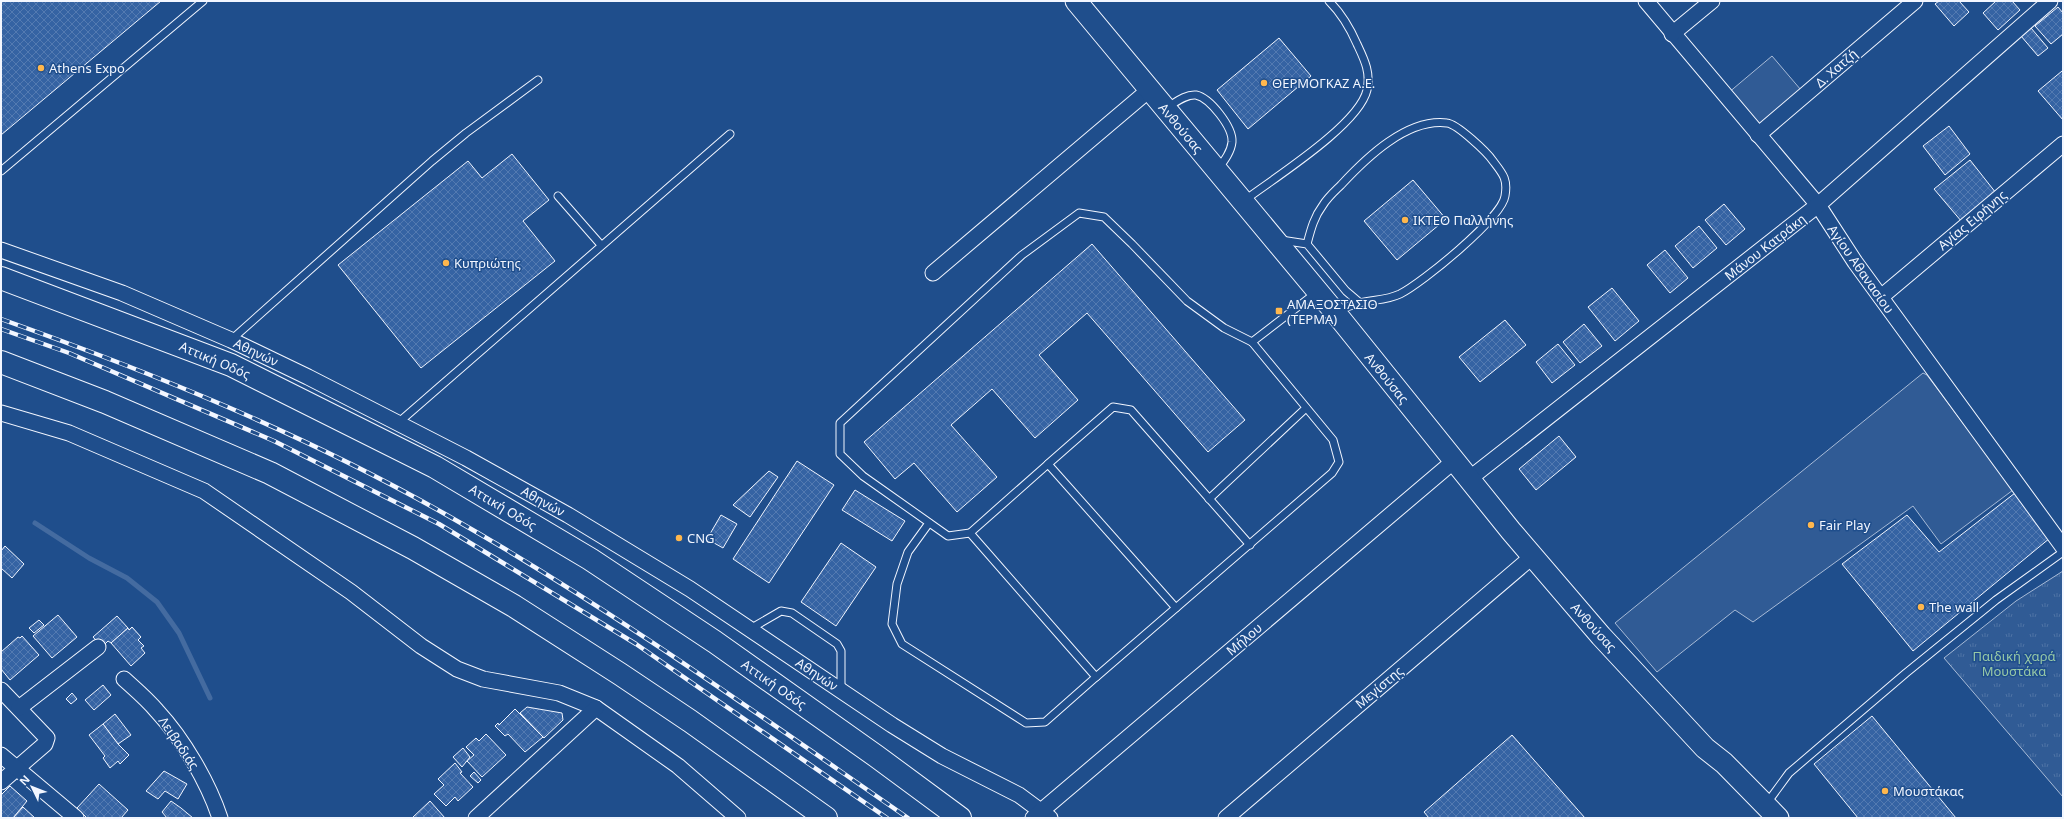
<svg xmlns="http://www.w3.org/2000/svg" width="2064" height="819" viewBox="0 0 2064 819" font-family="'Noto Sans',sans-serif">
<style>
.green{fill:#305b95;stroke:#a8bbd7}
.park{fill:url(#park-tufts);stroke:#a8bbd7}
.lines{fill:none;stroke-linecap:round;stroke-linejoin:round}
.stream{stroke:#446ba0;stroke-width:5}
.building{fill:url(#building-cross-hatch);stroke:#f2f6ff}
.lane-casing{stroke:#f2f6ff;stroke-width:9}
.street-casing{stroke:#f2f6ff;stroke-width:17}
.secondary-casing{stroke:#f2f6ff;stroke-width:23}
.highway-casing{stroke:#f2f6ff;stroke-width:24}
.lane{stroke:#1f4e8c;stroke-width:7}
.street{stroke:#1f4e8c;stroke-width:15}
.secondary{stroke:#1f4e8c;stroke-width:21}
.highway{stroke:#1f4e8c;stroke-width:22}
.rail-casing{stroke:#f2f6ff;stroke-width:4.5}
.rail{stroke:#1f4e8c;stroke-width:3;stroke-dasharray:9;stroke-linecap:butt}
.poi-dot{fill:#ffb74d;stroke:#1f4e8c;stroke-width:1.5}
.labels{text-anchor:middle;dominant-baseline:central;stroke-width:3;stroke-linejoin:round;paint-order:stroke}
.poi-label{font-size:13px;fill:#f2f6ff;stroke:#1f4e8c;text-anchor:start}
.street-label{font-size:13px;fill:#f2f6ff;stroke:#1f4e8c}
.park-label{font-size:13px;fill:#97c8a6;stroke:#1f4e8c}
</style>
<defs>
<pattern id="park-tufts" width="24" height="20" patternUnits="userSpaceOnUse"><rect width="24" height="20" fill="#305b95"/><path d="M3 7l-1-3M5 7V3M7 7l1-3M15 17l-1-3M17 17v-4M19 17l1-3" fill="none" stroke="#4e73a5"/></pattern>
<pattern id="building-cross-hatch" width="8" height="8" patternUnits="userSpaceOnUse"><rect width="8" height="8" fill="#3563a3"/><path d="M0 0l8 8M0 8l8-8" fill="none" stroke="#537ab1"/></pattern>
</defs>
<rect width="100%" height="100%" fill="#1f4e8c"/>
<g class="green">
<path d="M1772,56L1801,90L1751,135L1721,99Z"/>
<path d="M1923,373L1927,375L2013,490L1941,544L1913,506L1753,622L1735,610L1657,672L1615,623Z"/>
</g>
<path class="park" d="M2063,571V797L1944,658L2016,601Z"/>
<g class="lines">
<path class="stream" d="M35,523L89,558L127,578L157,602L179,633L210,698"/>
</g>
<g class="building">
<path d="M1,1H161L1,135Z"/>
<path d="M1939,1H1959L1969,12L1954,26L1935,4Z"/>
<path d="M1996,1H2012L2020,10L1998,30L1983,13Z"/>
<path d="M2058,7L2063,13V34L2051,44L2035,26Z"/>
<path d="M2031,28L2048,48L2038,56L2021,36Z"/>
<path d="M1279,38L1311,76L1248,129L1217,90Z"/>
<path d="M2062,71L2063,73V120L2038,91Z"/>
<path d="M1949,126L1970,154L1945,175L1923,146Z"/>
<path d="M512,154L549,200L523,221L555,261L421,368L338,265L468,161L482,178Z"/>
<path d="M1970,160L1996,193L1962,222L1934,189Z"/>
<path d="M1413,180L1446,219L1397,260L1364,221Z"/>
<path d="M1724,204L1745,229L1726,245L1705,220Z"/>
<path d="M1699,226L1717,248L1693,268L1675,246Z"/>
<path d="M1092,244L1245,420L1208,452L1087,313L1039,355L1078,400L1035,438L992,389L951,425L997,477L957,512L914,463L895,479L864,442Z"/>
<path d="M1665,250L1688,278L1670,293L1647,265Z"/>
<path d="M1612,288L1639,321L1615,341L1588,307Z"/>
<path d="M1505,320L1526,345L1480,382L1459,357Z"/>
<path d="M1584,324L1602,346L1580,363L1563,342Z"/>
<path d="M1558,344L1575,365L1552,383L1536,362Z"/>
<path d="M1559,436L1576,457L1536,490L1519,469Z"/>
<path d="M797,461L834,485L769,583L733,559Z"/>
<path d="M769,471L778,477L750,517L733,505Z"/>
<path d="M855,490L905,521L892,541L842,510Z"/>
<path d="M2015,493L2050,538L1913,651L1842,564L1907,515L1939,552Z"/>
<path d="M721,515L737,524L723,548L707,539Z"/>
<path d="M841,543L876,567L836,626L801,602Z"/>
<path d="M5,546L24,564L12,578L1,568V551Z"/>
<path d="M58,615L77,637L52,658L33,636Z"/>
<path d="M117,616L128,628L111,643L108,641L102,647L93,637Z"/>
<path d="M39,620L44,625L34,633L29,628Z"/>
<path d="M132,627L141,637L138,640L144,646L141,648L145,653L131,666L111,643L128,628L129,630Z"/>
<path d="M22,636L39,655L10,680L1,669V652L18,637L20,638Z"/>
<path d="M103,685L111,695L94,710L85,700Z"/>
<path d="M72,693L77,699L71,704L66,699Z"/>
<path d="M527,707L562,713L563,720L544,738L520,713Z"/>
<path d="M515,709L543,737L525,752L508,734L505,736L495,726L498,723L499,725Z"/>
<path d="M115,714L131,735L118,744L103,724Z"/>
<path d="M1872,716L1956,818H1858L1814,764Z"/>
<path d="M103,724L118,744L129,755L120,764L118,761L110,768L103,758L105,756L89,735Z"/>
<path d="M486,734L506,755L482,777L467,761L474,755L466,747L476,738L479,741Z"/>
<path d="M1512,735L1585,818H1429L1424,812Z"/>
<path d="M463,748L470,757L462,767L453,757Z"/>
<path d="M455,763L462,772L460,773L473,787L458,801L455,797L446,806L434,794L444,785L438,779Z"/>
<path d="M164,771L187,784L178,799L165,791L158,799L146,791Z"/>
<path d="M474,772L481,780L478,783L470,776Z"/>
<path d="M99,784L128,810L121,818H87L77,808Z"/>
<path d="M10,786L27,801L13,818H1V795Z"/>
<path d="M171,801L181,808L193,818H167L162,812Z"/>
<path d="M430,801L445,818H412Z"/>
<path d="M23,807L35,818H13Z"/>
</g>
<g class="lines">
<defs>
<g id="lane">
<path d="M1168,107C1176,102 1186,94 1196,95C1210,98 1233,127 1232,142C1231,152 1224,161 1218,169"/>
<path d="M1,171L203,1"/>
<path d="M558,196L601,245"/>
<path d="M1245,200C1274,178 1359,125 1367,90C1371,72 1364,59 1357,44C1350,28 1341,13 1329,1"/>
<path d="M1079,213L1104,217L1132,244L1187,301L1224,328L1252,342L1333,440L1339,462L1332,473L1096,677L970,533L948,536L863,476L840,454V423L1022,255Z"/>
<path d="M1281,240L1307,244L1346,291L1360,303"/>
<path d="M1307,244C1311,229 1314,217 1323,205C1328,197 1335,191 1341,185C1366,158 1407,118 1447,123C1457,124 1487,152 1493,161C1503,174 1508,179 1505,196C1502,218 1422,283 1400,294C1385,301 1374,299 1359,303C1352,305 1344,308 1336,311"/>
<path d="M231,340L432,161L466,133L538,80"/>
<path d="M1252,342L1317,292"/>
<path d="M398,423L730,134"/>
<path d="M1048,464L1113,407L1131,410L1250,545"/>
<path d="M1209,499L1306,408"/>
<path d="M929,523L908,552L897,584L892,624L902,644L1026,723L1045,722L1096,677"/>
<path d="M970,533L1048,464L1176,608"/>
<path d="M750,629L781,611L792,613L837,644L841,651V690"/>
<path d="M1767,803L1789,773L1906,673L1996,600L2063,552"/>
</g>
<g id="street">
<path d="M1646,1L1818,205L1855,262L2063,547"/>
<path d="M1672,34L1712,1"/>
<path d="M1758,135L1915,1"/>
<path d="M1,250L122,293L231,340L308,377L466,458L568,515L690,589L892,725L942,756L1019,795L1050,818"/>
<path d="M933,273L1149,90"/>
<path d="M1881,297L2063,144"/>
<path d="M1,413L69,433L204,491L351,592L421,646L457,669L483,679L559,693L596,708L678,766L738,818"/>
<path d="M1469,479L1818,205L2050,1"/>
<path d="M124,679C135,689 147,699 157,711C183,739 208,782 220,818"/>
<path d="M1,690L47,738L45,744L1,782"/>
<path d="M19,708L98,647"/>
<path d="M1,755L76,818"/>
<path d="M476,818L596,708"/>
<path d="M1033,818L1454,461"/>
<path d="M1226,818L1533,556"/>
</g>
<path id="secondary" d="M1076,1L1334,311L1511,531L1601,636L1705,748L1724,763L1778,818"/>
<g id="highway">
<path d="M1,278L231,365L435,467L590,559L715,642L876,756L960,818"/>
<path d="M1,362L105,402L270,473L413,548L514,606L620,674L690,721L826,818"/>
</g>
</defs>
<use href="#lane" class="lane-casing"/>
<use href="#street" class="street-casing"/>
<use href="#secondary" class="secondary-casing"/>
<use href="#highway" class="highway-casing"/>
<use href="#lane" class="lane"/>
<use href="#street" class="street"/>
<use href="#secondary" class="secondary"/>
<use href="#highway" class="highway"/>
<defs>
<g id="rail">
<path d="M1,319C153,373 304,434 445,514C606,605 756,713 908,818"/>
<path d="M1,329L69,353L274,441L439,524L636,644L887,818"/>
</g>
</defs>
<use href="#rail" class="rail-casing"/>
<use href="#rail" class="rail"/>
</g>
<g class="poi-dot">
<circle cx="41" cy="68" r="4"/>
<circle cx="1264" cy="83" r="4"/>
<circle cx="1405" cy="220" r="4"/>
<circle cx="446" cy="263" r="4"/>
<rect x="1275" y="307" width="8" height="8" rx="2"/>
<circle cx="1811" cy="525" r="4"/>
<circle cx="679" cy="538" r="4"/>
<circle cx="1921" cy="607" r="4"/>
<circle cx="1885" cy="791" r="4"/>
</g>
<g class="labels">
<g class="poi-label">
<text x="49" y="68">Athens Expo</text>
<text x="1272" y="83">ΘΕΡΜΟΓΚΑΖ Α.Ε.</text>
<text x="1413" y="220">ΙΚΤΕΟ Παλλήνης</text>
<text x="454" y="263">Κυπριώτης</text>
<text x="1287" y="304">ΑΜΑΞΟΣΤΑΣΙΟ<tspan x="1287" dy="15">(ΤΕΡΜΑ)</tspan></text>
<text x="1819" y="525">Fair Play</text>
<text x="687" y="538">CNG</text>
<text x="1929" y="607">The wall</text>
<text x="1893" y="791">Μουστάκας</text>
</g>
<g class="street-label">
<text transform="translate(1836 68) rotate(-41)">Δ. Χατζή</text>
<text transform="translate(1181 128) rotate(50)">Ανθούσας</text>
<text transform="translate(1972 220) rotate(-40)">Αγίας Ειρήνης</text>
<text transform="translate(1765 247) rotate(-38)">Μάνου Κατράκη</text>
<text transform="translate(1861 269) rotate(55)">Αγίου Αθανασίου</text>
<text transform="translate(256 352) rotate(25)">Αθηνών</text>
<text transform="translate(215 360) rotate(23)">Αττική Οδός</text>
<text transform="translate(1387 378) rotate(51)">Ανθούσας</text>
<text transform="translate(543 501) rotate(29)">Αθηνών</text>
<text transform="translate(503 507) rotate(31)">Αττική Οδός</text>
<text transform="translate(1594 627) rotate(48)">Ανθούσας</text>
<text transform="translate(1244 639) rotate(-40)">Μήλου</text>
<text transform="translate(817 674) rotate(34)">Αθηνών</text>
<text transform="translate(774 684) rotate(35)">Αττική Οδός</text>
<text transform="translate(1379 687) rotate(-40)">Μεγίστης</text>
<text transform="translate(179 743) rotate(56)">Λειβαδιάς</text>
</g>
<g class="park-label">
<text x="2014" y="656">Παιδική χαρά<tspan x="2014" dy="15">Μουστάκα</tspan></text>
</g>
</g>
<rect width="2064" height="819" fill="none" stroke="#f2f6ff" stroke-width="4"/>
<g transform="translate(32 787) rotate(313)" stroke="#1f4e8c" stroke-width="3" paint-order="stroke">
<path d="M0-3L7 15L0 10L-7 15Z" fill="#f2f6ff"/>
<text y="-6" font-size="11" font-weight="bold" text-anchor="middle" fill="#f2f6ff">N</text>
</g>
</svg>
